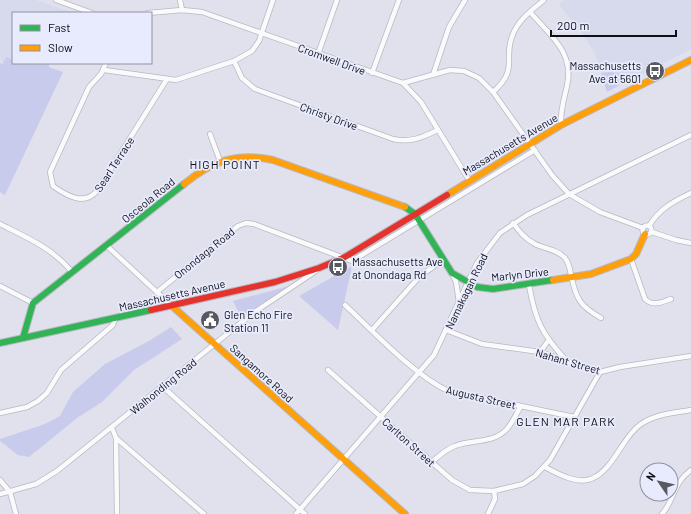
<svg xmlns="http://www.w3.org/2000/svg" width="691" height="514" viewBox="0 0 691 514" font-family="Barlow,sans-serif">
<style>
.built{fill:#d7d9ec}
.green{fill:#c8cbeb}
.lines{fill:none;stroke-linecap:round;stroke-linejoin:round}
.street-casing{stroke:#b7b8c1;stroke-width:6}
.fast-casing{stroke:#b7b8c1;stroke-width:8}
.slow-casing{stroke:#b7b8c1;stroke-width:8}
.jam-casing{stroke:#b7b8c1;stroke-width:8}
.street{stroke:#fafafc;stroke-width:4.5}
.fast{stroke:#30b455;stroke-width:6}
.slow{stroke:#ff9f0a;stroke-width:6}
.jam{stroke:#e5322d;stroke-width:6}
.labels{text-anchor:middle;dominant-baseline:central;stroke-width:3.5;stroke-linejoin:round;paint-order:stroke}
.street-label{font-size:11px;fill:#0e0f15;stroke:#e8ebfe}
.poi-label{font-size:11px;fill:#0e0f15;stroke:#e8ebfe;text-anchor:start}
.neighbourhood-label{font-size:12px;letter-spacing:1px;fill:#0e0f15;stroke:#e8ebfe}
</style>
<rect width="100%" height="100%" fill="#e0e1ec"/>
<g class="built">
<path d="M0,0H36L73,13H13V63H22L19,71L2,65L0,54Z"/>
<path d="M563,0H691V49L607,92L595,53L580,30L559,5Z"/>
</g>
<g class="green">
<path d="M6,57L13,60V63H49V67L63,72L5,195L0,192V63L3,64Z"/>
<path d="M609,72L621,74L618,86L607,92L601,74Z"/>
<path d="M352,266L338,330L299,296Z"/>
<path d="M289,286L241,317L233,301Z"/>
<path d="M171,327L182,339L134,370L102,402L77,418L29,457L18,455L0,441V439L45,424L60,416L73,392L105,364L149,341Z"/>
</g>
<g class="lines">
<defs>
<g id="street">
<path d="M56,0L92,13"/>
<path d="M180,0L182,10"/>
<path d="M530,12C550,35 575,53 567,86C564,99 560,111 561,125"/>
<path d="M148,13L182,10L202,12L403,83L421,102L469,180"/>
<path d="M318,54L337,0"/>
<path d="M234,61L242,78L255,89L393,139C411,143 423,137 438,130"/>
<path d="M106,63L101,74L89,87L50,172L53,186C67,196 84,206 97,191L167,79"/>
<path d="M104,70L176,80L234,61L252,51L259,41L273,0"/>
<path d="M372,73L399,0"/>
<path d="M433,75L449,27L465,0"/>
<path d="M403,83L450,70L464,71L479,78L493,92L552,175L569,194L600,212L643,228"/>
<path d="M493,92C520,68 502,59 513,34C519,19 532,10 544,0"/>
<path d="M210,134L220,161"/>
<path d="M513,223C519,231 525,239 535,244C545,249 557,249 565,258C569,263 570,269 571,275C576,299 580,306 601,318"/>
<path d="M0,224C28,238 52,248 72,272"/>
<circle cx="647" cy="230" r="4.5"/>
<path d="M649,226C659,209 674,201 691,193"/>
<path d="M652,232L676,240L691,243"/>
<path d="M107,246L172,306"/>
<path d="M631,259L645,299C653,307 662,302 671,299"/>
<path d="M452,273L456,282L459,302"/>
<path d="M529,285C535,319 541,333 565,359"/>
<path d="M0,286L33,303"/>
<path d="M157,292L238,226L246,223L254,224L352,261L535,150"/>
<path d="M345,305C374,332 413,374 448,391L574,417"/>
<path d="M372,330L420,276L443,260"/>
<path d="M446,330L482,344L540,352L600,372L620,367L691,356"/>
<path d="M540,352L548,341"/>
<path d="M328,370L452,480L470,490L494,491L523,484L535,476L550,460L600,372"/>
<path d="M163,387L305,514"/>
<path d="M0,413L27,407L38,401L47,393L61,370L113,325L115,319"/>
<path d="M112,428L116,438L117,514"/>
<path d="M116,438L204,514"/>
<path d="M432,462C439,456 446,449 455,446C472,439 492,444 506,430C512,424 516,414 521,406"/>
<path d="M545,467C583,488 597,486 620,449C626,440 632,430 641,424C656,414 674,413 691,410"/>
<path d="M0,480L10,492L16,514"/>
<path d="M0,494L36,484L57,471L253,313L316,271"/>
<path d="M296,514L434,355L477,263L500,233L527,215L691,135"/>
<path d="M488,514L495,499L494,491"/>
<path d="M662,514C675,499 673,483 691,470"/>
</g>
<g id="fast">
<path d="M405,207L415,214L452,273L477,287L493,289L553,280"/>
<path d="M23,338L33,303L184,184"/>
<path d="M0,343L151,310"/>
</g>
<g id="slow">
<path d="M184,184C212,161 237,152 273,160L405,207"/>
<path d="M447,195L561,125L691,60"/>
<path d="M553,280L591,274L631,259L636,254L645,234"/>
<path d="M172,306L405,514"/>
</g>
<path id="jam" d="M151,310L275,282L319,268L345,257L447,195"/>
</defs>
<use href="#street" class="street-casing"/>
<use href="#fast" class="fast-casing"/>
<use href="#slow" class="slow-casing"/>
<use href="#jam" class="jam-casing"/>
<use href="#street" class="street"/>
<use href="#fast" class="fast"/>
<use href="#slow" class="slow"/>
<use href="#jam" class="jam"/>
</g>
<defs>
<symbol id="bus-disc" viewBox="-11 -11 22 22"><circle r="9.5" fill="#585860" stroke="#e8ebfe"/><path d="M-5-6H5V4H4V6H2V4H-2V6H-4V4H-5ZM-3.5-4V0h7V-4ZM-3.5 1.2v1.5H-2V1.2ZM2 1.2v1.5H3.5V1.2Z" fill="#fff"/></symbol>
<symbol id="civic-disc" viewBox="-11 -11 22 22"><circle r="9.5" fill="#585860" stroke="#e8ebfe"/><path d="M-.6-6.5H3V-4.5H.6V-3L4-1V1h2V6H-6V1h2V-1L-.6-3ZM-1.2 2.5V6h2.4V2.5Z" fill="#fff"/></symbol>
</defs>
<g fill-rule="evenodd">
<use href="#bus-disc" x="644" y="60" width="22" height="22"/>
<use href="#bus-disc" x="327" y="256" width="22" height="22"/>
<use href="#civic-disc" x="199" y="309" width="22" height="22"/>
</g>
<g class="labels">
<g class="street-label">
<text transform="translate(332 59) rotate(20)">Cromwell Drive</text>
<text transform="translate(329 116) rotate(20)">Christy Drive</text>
<text transform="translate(510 144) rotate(-31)">Massachusetts Avenue</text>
<text transform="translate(114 164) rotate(-57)">Searl Terrace</text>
<text transform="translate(148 200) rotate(-39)">Osceola Road</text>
<text transform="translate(204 253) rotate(-39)">Onondaga Road</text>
<text transform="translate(520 274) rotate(-6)">Marlyn Drive</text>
<text transform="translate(466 291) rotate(-64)">Namakagan Road</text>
<text transform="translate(172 295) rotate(-13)">Massachusetts Avenue</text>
<text transform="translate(568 361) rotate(16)">Nahant Street</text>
<text transform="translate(262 373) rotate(42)">Sangamore Road</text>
<text transform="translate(163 386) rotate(-39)">Walhonding Road</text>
<text transform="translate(481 397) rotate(13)">Augusta Street</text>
<text transform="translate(409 442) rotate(42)">Carlton Street</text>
</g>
<g class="poi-label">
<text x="641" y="65" text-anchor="end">Massachusetts<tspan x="641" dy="13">Ave at 5601</tspan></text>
<text x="352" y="261">Massachusetts Ave<tspan x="352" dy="13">at Onondaga Rd</tspan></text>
<text x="224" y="314">Glen Echo Fire<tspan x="224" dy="13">Station 11</tspan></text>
</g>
<g class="neighbourhood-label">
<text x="225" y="164">HIGH POINT</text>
<text x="566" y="421">GLEN MAR PARK</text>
</g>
</g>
<rect x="12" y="12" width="140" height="52" fill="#e8ebfe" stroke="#9193a1"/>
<rect x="20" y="25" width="20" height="6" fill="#30b455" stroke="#9193a1"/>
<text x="48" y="32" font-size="12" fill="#0e0f15">Fast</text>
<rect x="20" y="45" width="20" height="6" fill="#ff9f0a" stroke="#9193a1"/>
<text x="48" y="52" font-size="12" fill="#0e0f15">Slow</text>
<g transform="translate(659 482) rotate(304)"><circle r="19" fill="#e8ebfe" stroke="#9193a1"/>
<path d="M0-3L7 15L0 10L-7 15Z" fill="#585860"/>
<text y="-6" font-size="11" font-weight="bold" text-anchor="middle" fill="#0e0f15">N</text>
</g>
<path d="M551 30v6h125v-6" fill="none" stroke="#0e0f15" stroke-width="2"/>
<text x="557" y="30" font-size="12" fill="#0e0f15" stroke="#e8ebfe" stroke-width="3" paint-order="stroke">200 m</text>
</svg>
